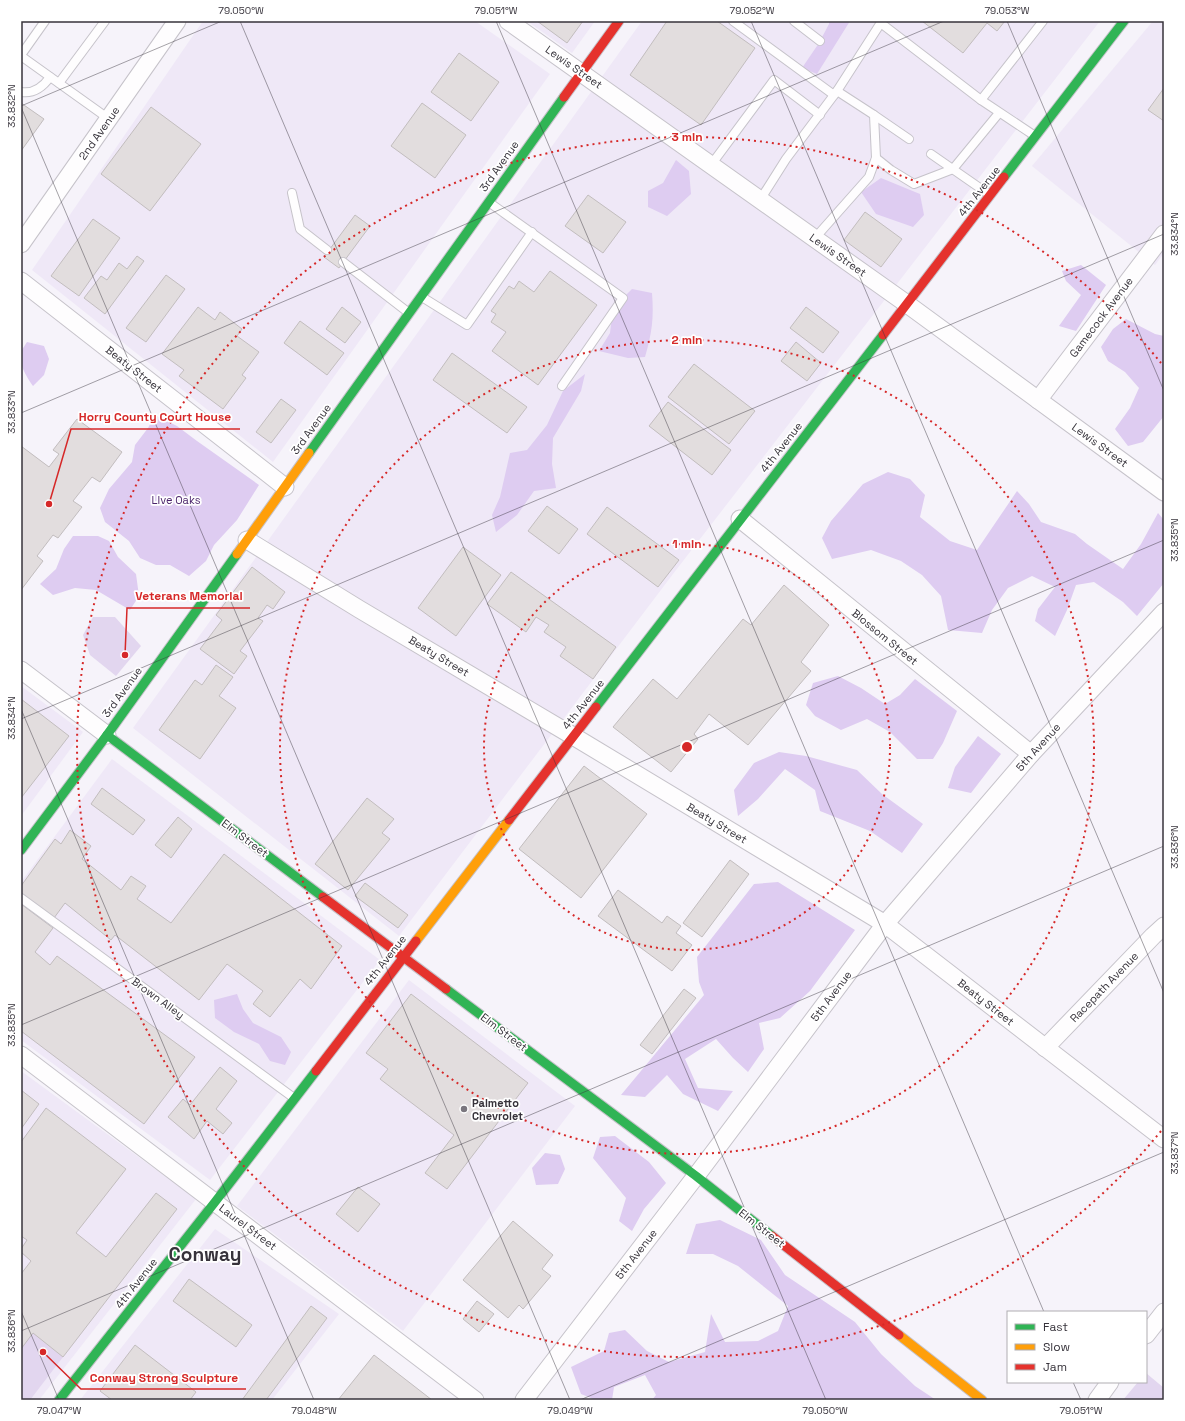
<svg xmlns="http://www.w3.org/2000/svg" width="1185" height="1421" viewBox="0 0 1185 1421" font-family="'Space Grotesk',sans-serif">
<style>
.built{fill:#efe8f7}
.green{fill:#e2d6ef}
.forest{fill:#deccf1}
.building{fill:#e2ddde;stroke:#c2bdbe}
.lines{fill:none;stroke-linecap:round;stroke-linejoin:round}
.lane-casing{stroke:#c6c3ca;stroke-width:10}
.street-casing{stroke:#c6c3ca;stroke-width:19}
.fast-casing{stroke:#c6c3ca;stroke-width:11}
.slow-casing{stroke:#c6c3ca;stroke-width:11}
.jam-casing{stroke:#c6c3ca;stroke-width:11}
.lane{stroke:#fefdfe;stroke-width:8}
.street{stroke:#fefdfe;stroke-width:17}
.fast{stroke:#30b455;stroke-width:9}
.slow{stroke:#ff9f0a;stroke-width:9}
.jam{stroke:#e5322d;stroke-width:9}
.ticks{fill:none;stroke:#37333b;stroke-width:1;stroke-opacity:0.45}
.ring{fill:none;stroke:#d62828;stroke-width:2;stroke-dasharray:2 4}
.poi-dot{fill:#7a767e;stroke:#fff;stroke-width:1.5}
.labels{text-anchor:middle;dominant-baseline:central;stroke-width:3.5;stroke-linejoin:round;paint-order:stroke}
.street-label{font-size:11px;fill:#37333b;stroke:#fff}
.park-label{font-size:11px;fill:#4b246b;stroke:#fff}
.poi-label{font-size:11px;font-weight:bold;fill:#37333b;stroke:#fff;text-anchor:start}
.town-label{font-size:19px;font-weight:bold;fill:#37333b;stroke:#fff}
.centre{fill:#d62828;stroke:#fff;stroke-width:2}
.ring-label{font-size:12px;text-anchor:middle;font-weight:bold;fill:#d62828;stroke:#fff;stroke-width:3.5;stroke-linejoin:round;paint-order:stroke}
.leader{fill:none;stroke:#d62828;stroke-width:1.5}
.callout-dot{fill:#d62828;stroke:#fff;stroke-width:1.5}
.callout-label{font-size:12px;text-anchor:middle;font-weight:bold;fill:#d62828;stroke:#fff;stroke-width:3.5;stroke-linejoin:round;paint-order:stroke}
.neatline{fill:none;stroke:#37333b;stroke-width:1.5}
.ticks-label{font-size:10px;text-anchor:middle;fill:#37333b}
</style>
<rect width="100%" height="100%" fill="#f6f3fa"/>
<g class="built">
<path d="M203,21H475L550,74L273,462L32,270Z"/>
<path d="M527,21H595L572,53Z"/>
<path d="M642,21H1100L673,574L399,936L133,728Z"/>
<path d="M1153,21H1164V253L1155,265L1032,166Z"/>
<path d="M21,686L83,732L21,816Z"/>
<path d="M112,759L380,960L210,1180L21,1040V882Z"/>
<path d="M409,980L575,1106L403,1331L237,1206Z"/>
<path d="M21,1071L196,1199L39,1400H21Z"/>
<path d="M215,1229L339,1314L272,1400H80Z"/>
</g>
<g class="green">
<path d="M93,617H115L141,646L116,676L90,655L83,635Z"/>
<path d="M33,1333L63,1357L30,1400H21V1349Z"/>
<path d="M1146,1373L1164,1388V1400H1123L1138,1382H1146Z"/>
</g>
<g class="forest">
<path d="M829,21H850L817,74L802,68L819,43L829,24Z"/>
<path d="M676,160L689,171L691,194L667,216L648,207V191L663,183Z"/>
<path d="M881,178L920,194L924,215L913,227L876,214L861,192Z"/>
<path d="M1081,265L1106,285L1076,331L1059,326L1081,295L1066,281L1062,271Z"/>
<path d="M632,289L652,293C654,318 652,333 645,357L628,358L599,351L610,333L613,308Z"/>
<path d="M1126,319L1155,334L1164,336V416L1143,442L1128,446L1115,429L1130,408L1139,388L1125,372L1108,361L1101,347L1113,329Z"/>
<path d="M27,342L44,346L49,359L44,375L33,386C27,377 17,363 22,350C23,348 25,345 27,342Z"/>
<path d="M585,374L581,391L553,438L552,464L556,488L534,491L517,515L496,532L492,515L500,497L510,453L527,450L547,425L563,391Z"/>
<path d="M155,415L177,426L197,441L259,485L237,520L214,545L206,561L189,576L170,565H156L140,558L129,541L105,522L100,508L109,489L132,462L135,445L148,428Z"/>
<path d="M888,472L910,479L925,495L920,517L950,541L977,550L1017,491L1029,504L1041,522L1075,534L1087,544L1123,569L1141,544L1158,513L1164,520V583L1137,616L1123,602L1094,582L1076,585L1067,610L1055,636L1035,621L1038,609L1055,587L1032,576L1008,588L992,610L982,633L948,630L941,596L922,575L901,561L871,550L832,559L822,538L831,521L863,484Z"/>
<path d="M73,536H98L109,541L118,557L136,574L139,596L130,610L96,590L75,588L53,595L40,584L56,569L64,549Z"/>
<path d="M838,676L861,688L885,704L900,695L915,679L957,711L943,743L933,759H917L890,732L867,719L841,730L815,716L806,705L813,683Z"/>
<path d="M978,736L1001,754L971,793L948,788L955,767Z"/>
<path d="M779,752L806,756L857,770L882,794L923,824L902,853L870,831L820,811L815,790L785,769L758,799L738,816L734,790L754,763Z"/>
<path d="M778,882L855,930L810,991L780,1018L759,1023L764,1049L748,1072L733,1058L716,1039L685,1059L698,1088L733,1091L718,1111L683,1094L667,1075L645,1097L621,1095L704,995L699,982L697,957L754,884Z"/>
<path d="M237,994L243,1009L253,1023L281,1037L291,1052L285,1065L270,1061L259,1044L234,1032L215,1018L214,1000Z"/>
<path d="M615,1136L649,1162L666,1183L644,1209L632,1231L619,1221L626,1198L593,1158L600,1137Z"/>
<path d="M545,1153L560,1155L565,1169L558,1184L536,1185L532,1168Z"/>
<path d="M720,1220L761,1240L785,1275L855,1322L881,1354L915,1386L936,1400H652L656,1395L645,1375L614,1387L612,1400H596L581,1394L571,1367L604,1351L609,1333L625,1330L647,1351L669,1362L705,1352L711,1314L725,1342L758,1341L778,1331L788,1306L738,1266L713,1254H686L696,1224Z"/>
</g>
<g class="building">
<path d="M537,21H583L567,43Z"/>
<path d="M667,21H717L755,48L701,125L630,75Z"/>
<path d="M922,21H1005L997,31L987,23L963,53Z"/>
<path d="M459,53L499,82L471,121L431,92Z"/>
<path d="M1164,88V121L1148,110Z"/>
<path d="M21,103L44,119L21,151Z"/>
<path d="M422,103L466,135L435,178L391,146Z"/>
<path d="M151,107L201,144L150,211L101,174Z"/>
<path d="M588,195L626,222L603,253L565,226Z"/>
<path d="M865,212L902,239L881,267L844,240Z"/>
<path d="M355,215L370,226L339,268L324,257Z"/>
<path d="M93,219L120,238L79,296L51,276Z"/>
<path d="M137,256L144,261L105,314L84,298L101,276L107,280L119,263L127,269Z"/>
<path d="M550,271L597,305L538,385L492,351L506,332L491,322L496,314L491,311L509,286L514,289L519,281L534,292Z"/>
<path d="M166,275L185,289L146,342L126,328Z"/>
<path d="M198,307L215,320L220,312L242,329L237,336L259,352L242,375L246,378L223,409L179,376L184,370L162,354Z"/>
<path d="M342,307L361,322L345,343L326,329Z"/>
<path d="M806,307L839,332L823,353L790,328Z"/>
<path d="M300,321L344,353L327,375L284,343Z"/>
<path d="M796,342L821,363L807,381L781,361Z"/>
<path d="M452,353L527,407L507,433L433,380Z"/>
<path d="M694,364L755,411L729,444L668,397Z"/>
<path d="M281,399L296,410L271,443L256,432Z"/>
<path d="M668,402L731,450L712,475L649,426Z"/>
<path d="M77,419L122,452L100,482L92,477L73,501L82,507L58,538L53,535L37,556L43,561L21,590V446L49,467L59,454L53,450Z"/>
<path d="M547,506L578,529L559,554L528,531Z"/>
<path d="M607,507L679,560L658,587L587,534Z"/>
<path d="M463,547L501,575L456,636L418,608Z"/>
<path d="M252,567L285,592L273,609L267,605L258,618L263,621L240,651L247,656L234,674L200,649L222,620L216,615Z"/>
<path d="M511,572L616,647L593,679L560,656L566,647L544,632L549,625L536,617L526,632L487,604Z"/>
<path d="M784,585L829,625L801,662L811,671L748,745L709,714L694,734L698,739L671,772L613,727L653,679L677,699L743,619L751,625Z"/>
<path d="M216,665L233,677L219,696L236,708L200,759L159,730L195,680L202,685Z"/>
<path d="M21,699L69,736L21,798Z"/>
<path d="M584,766L647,814L581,898L519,849Z"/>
<path d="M102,788L145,820L133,835L91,804Z"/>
<path d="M367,798L394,819L382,833L390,839L348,890L315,864Z"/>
<path d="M178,817L192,829L171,858L155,845Z"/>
<path d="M70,830L91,846L82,859L121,890L131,876L146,886L137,899L171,923L224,854L342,946L311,989L300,979L270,1017L253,1004L263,991L227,964L199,1000L115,935L111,940L65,903L54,918L21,893V886L55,839L61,844Z"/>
<path d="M730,860L749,874L702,937L683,923Z"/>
<path d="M365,883L408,915L398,928L355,896Z"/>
<path d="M618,890L662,923L667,916L681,926L676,933L692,945L672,971L598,916Z"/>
<path d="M21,904L53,928L35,952L50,965L57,956L195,1057L144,1124L21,1031Z"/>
<path d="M684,989L696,998L652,1054L640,1045Z"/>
<path d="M411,994L528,1083L447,1189L425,1173L454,1135L380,1079L388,1069L366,1053Z"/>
<path d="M220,1067L237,1081L216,1109L232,1123L223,1134L207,1121L194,1139L168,1117L183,1099L190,1105Z"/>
<path d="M21,1090L39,1104L21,1129Z"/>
<path d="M46,1108L126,1169L76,1233L106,1257L156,1193L177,1209L63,1357L33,1333L21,1349V1274L31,1261L21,1252V1249L27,1240L21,1236V1142Z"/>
<path d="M358,1187L380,1204L358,1232L336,1214Z"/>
<path d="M513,1221L553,1255L542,1269L551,1276L523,1309L519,1305L508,1318L463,1280Z"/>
<path d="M189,1279L252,1325L236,1347L173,1301Z"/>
<path d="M477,1301L494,1314L479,1332L463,1319Z"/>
<path d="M311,1306L327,1318L266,1400H242Z"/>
<path d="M135,1345L196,1392L190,1400H112L100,1391Z"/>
<path d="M374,1355L432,1400H338Z"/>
</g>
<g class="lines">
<defs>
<g id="lane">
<path d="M733,21L834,95"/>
<path d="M794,21L820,41"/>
<path d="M882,24L981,100L1043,21"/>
<path d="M21,55L45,21"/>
<path d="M21,56L109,119"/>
<path d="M59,83L105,21"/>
<path d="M21,92C34,94 43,87 50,77"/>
<path d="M981,100L1035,136"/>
<path d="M874,115L909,139"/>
<path d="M931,154L990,195"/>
<path d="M876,158L891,170L914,184L953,169L999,113"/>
<path d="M711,165L774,80L820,115"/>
<path d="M292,193L300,229L327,250"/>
<path d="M760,200L786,159L837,91L882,21"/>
<path d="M490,203L623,298L562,386"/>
<path d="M815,238L869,177L876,158L874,115L837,91"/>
<path d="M343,262L409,313"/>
<path d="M422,297L467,325L532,232"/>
<path d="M21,898L294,1098"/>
</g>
<g id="street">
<path d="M508,21L907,304L1164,492"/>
<path d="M21,244L177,21"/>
<path d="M21,281L285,487"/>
<path d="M1038,400L1164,234"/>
<path d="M740,519L1031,754"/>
<path d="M247,540L359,609L573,736L885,924L1164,1139"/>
<path d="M21,670L107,735"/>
<path d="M1045,1048L1153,936L1164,926"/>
<path d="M21,1055L475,1400"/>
<path d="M1146,1335L1164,1312"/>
<path d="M524,1400L696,1176L885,924L1031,754L1164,612"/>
<path d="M1097,1400L1110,1382"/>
</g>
<g id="fast">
<path d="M1004,177L1124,21"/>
<path d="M309,453L564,97"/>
<path d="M596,707L883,335"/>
<path d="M107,735L323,897"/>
<path d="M21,850L107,735L237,554"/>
<path d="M446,989L696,1176L772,1236"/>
<path d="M59,1400L215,1202L316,1071"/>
</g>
<g id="slow">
<path d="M237,554L309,453"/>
<path d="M416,941L509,820"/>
<path d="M899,1335L982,1400"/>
</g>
<g id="jam">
<path d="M564,97L619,21"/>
<path d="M883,335L1004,177"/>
<path d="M509,820L596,707"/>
<path d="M323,897L446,989"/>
<path d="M316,1071L416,941"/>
<path d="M772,1236L899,1335"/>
</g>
</defs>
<use href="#lane" class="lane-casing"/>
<use href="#street" class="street-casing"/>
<use href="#fast" class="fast-casing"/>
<use href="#slow" class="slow-casing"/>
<use href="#jam" class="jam-casing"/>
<use href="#lane" class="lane"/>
<use href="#street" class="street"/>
<use href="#fast" class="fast"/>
<use href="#slow" class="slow"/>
<use href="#jam" class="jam"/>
</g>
<path class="ticks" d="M240,21L826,1400M496,21L1044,1312M751,21L1164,993M1007,21L1164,391M21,106L222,21M21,107L570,1400M21,413L944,21M21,709L314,1400M21,719L1164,234M21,1025L1164,540M21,1311L59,1400M21,1331L1164,846M1073,1382L1081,1400M580,1400L1164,1152"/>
<g class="ring">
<circle cx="687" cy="747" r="203"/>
<circle cx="687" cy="747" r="407"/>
<path d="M1161 1131A610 610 0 1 1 1161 363"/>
</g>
<circle class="poi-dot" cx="464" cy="1109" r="4"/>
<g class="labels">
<g class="street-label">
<text transform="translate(574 67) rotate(35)">Lewis Street</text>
<text transform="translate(99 133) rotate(-55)">2nd Avenue</text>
<text transform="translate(499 166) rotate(-55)">3rd Avenue</text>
<text transform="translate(979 191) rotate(-52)">4th Avenue</text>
<text transform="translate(838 255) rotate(35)">Lewis Street</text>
<text transform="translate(1101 317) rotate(-53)">Gamecock Avenue</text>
<text transform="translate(134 369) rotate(38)">Beaty Street</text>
<text transform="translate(311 429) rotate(-54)">3rd Avenue</text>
<text transform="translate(1100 445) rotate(36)">Lewis Street</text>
<text transform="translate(781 447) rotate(-52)">4th Avenue</text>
<text transform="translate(885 637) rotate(39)">Blossom Street</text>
<text transform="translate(439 656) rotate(31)">Beaty Street</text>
<text transform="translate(122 692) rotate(-54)">3rd Avenue</text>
<text transform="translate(583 704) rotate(-52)">4th Avenue</text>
<text transform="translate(1038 747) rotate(-48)">5th Avenue</text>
<text transform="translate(717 823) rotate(31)">Beaty Street</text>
<text transform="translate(245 838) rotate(37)">Elm Street</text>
<text transform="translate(385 960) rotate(-52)">4th Avenue</text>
<text transform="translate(1104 987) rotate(-46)">Racepath Avenue</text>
<text transform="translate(831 996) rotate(-53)">5th Avenue</text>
<text transform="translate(158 998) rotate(36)">Brown Alley</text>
<text transform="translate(986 1002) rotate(38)">Beaty Street</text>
<text transform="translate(504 1032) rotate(37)">Elm Street</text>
<text transform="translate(248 1227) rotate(37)">Laurel Street</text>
<text transform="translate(762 1228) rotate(38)">Elm Street</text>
<text transform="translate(636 1254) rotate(-52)">5th Avenue</text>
<text transform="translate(136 1283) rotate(-52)">4th Avenue</text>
</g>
<g class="park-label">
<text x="176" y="500">LIve Oaks</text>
</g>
<g class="poi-label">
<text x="472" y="1103">Palmetto<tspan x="472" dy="13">Chevrolet</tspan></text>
</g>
<g class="town-label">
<text x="205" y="1254">Conway</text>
</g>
</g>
<circle cx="687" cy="747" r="6" class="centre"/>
<g class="ring-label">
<text x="687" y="141">3 min</text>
<text x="687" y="344">2 min</text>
<text x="687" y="548">1 min</text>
</g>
<path class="leader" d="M49 504L71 429H240M125 655L127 608H250M43 1352L81 1389H246"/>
<g class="callout-dot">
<circle cx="49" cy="504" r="4"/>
<circle cx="125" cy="655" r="4"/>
<circle cx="43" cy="1352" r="4"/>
</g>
<g class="callout-label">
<text x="155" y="421">Horry County Court House</text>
<text x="189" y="600">Veterans Memorial</text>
<text x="164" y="1382">Conway Strong Sculpture</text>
</g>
<rect width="1185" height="1421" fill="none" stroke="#ffffff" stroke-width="44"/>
<rect x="1007" y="1311" width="140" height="72" fill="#ffffff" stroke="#afadb1"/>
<rect x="1015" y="1324" width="20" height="6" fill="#30b455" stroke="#afadb1"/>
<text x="1043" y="1331" font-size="12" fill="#37333b">Fast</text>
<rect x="1015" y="1344" width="20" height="6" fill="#ff9f0a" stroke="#afadb1"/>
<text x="1043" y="1351" font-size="12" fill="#37333b">Slow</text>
<rect x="1015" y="1364" width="20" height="6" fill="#e5322d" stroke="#afadb1"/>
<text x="1043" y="1371" font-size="12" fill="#37333b">Jam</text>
<rect x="22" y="22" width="1141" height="1377" class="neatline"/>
<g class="ticks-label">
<text x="241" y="14">79.050°W</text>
<text x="496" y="14">79.051°W</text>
<text x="752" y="14">79.052°W</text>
<text x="1007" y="14">79.053°W</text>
<text transform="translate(11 106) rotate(-90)" y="4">33.832°N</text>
<text transform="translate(1174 234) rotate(-90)" y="4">33.834°N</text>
<text transform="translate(11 412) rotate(-90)" y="4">33.833°N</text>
<text transform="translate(1174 540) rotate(-90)" y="4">33.835°N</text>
<text transform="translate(11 718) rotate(-90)" y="4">33.834°N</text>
<text transform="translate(1174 847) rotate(-90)" y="4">33.836°N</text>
<text transform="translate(11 1025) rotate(-90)" y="4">33.835°N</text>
<text transform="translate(1174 1153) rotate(-90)" y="4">33.837°N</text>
<text transform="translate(11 1331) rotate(-90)" y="4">33.836°N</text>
<text x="59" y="1414">79.047°W</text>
<text x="314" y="1414">79.048°W</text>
<text x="570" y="1414">79.049°W</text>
<text x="825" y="1414">79.050°W</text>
<text x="1081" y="1414">79.051°W</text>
</g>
</svg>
